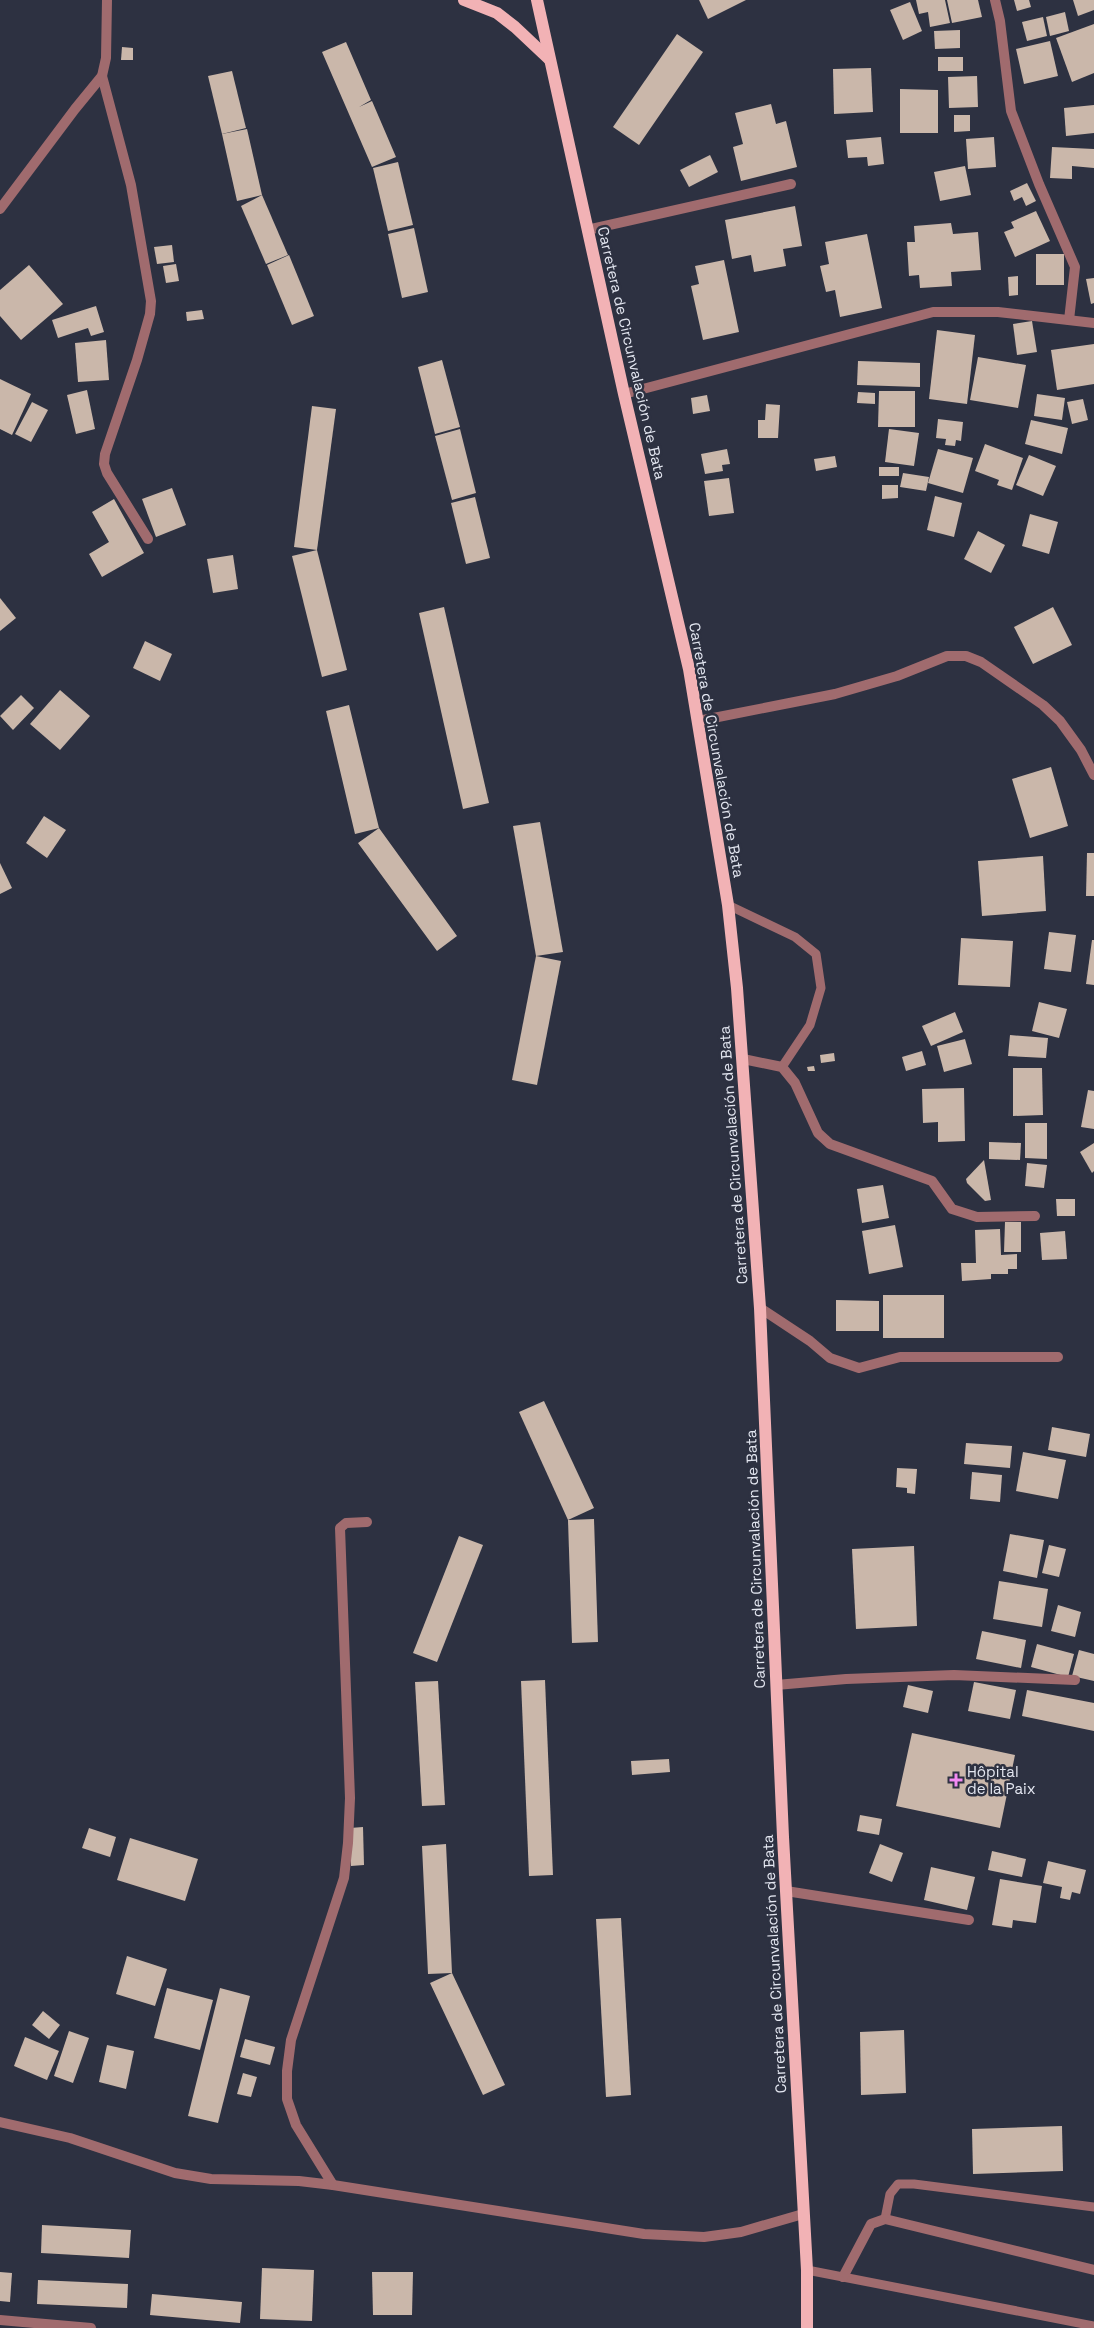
<svg xmlns="http://www.w3.org/2000/svg" width="1094" height="2328" viewBox="0 0 1094 2328" font-family="'Space Grotesk',sans-serif">
<style>
.building{fill:#cab7aa}
.lines{fill:none;stroke-linecap:round;stroke-linejoin:round}
.service{stroke:#a06b6e;stroke-width:9}
.minor{stroke:#a06b6e;stroke-width:10}
.primary{stroke:#f2b2b5;stroke-width:12}
.poi-dot{fill:#f28af3;stroke:#2d3141;stroke-width:2}
.labels{text-anchor:middle;dominant-baseline:central;stroke-width:5;stroke-linejoin:round;paint-order:stroke}
.street-label{font-size:15px;fill:#e3e6f0;stroke:#2d3141}
.poi-label{font-size:15px;fill:#e3e6f0;stroke:#2d3141;text-anchor:start}
</style>
<rect width="100%" height="100%" fill="#2d3141"/>
<g class="building">
<path d="M699,0H746L708,19Z"/>
<path d="M916,0H945L950,23L930,27L928,12L919,14Z"/>
<path d="M947,0H978L982,17L952,23Z"/>
<path d="M1014,0H1029L1031,7L1017,11Z"/>
<path d="M1073,0H1094V10L1078,16Z"/>
<path d="M910,2L922,31L903,40L890,10Z"/>
<path d="M1065,12L1069,31L1050,36L1046,17Z"/>
<path d="M1043,17L1047,36L1027,41L1022,22Z"/>
<path d="M1094,24V73L1072,82L1056,38Z"/>
<path d="M960,30V48L935,49L934,31Z"/>
<path d="M677,34L703,52L639,145L613,127Z"/>
<path d="M1050,41L1058,76L1024,84L1016,49Z"/>
<path d="M346,42L371,100L359,107L372,101L396,157L372,167L322,52Z"/>
<path d="M122,47L133,48V60H121Z"/>
<rect x="938" y="57" width="25" height="14"/>
<path d="M871,68L873,112L834,114L833,69Z"/>
<path d="M232,71L246,128L222,134L208,76Z"/>
<path d="M977,76L978,107L949,108L948,77Z"/>
<path d="M900,89L938,90V133H900Z"/>
<path d="M771,104L776,124L786,121L797,167L741,181L733,147L743,144L735,113Z"/>
<path d="M1094,105V133L1066,136L1064,108Z"/>
<path d="M954,115H970V131L954,132Z"/>
<path d="M247,129L262,195L237,201L222,134Z"/>
<path d="M881,137L884,164L868,166L867,157L848,158L846,140Z"/>
<path d="M994,137L996,167L968,169L966,139Z"/>
<path d="M1052,147L1094,149V168L1072,166V179L1050,178Z"/>
<path d="M710,155L718,172L689,187L680,170Z"/>
<path d="M398,162L413,225L388,231L373,168Z"/>
<path d="M965,166L971,195L940,201L934,172Z"/>
<path d="M1027,183L1036,201L1026,206L1022,197L1014,201L1010,191Z"/>
<path d="M262,195L288,255L266,264L241,206Z"/>
<path d="M795,206L802,246L783,249L786,266L754,272L751,255L732,259L725,220Z"/>
<path d="M1036,211L1050,241L1015,257L1004,232L1014,228L1011,222Z"/>
<path d="M951,223L953,234L978,232L981,270L951,272L952,286L920,288L919,275L909,276L907,242H915L914,226Z"/>
<path d="M414,228L428,292L402,298L388,234Z"/>
<path d="M867,234L882,308L840,317L835,290L826,292L820,266L829,264L825,242Z"/>
<path d="M172,245L174,262L157,264L154,247Z"/>
<rect x="1036" y="254" width="28" height="31"/>
<path d="M289,255L314,316L292,325L267,265Z"/>
<path d="M724,260L739,332L703,340L691,286L699,284L695,266Z"/>
<path d="M176,264L179,281L166,283L163,266Z"/>
<path d="M29,265L63,304L21,340L0,316V290Z"/>
<path d="M1018,276V295L1009,296L1008,277Z"/>
<path d="M1094,278V303L1091,304L1086,279Z"/>
<path d="M96,306L104,332L91,336L88,328L58,338L52,320Z"/>
<path d="M202,310L204,319L187,321L186,312Z"/>
<path d="M1032,321L1037,352L1017,355L1013,324Z"/>
<path d="M937,330L975,335L967,404L929,399Z"/>
<path d="M106,340L109,380L78,382L75,343Z"/>
<path d="M1094,344V384L1057,390L1051,350Z"/>
<path d="M978,357L1026,365L1018,408L970,400Z"/>
<path d="M442,360L460,427L435,434L418,367Z"/>
<path d="M858,361L920,363V387L857,385Z"/>
<path d="M0,379L31,394L12,435L0,429Z"/>
<path d="M87,390L95,429L76,434L67,395Z"/>
<path d="M879,391H915V427H878Z"/>
<path d="M858,392L875,393V404L857,403Z"/>
<path d="M1037,394L1065,398L1062,420L1034,416Z"/>
<path d="M707,395L710,411L693,414L691,398Z"/>
<path d="M1083,399L1088,420L1072,424L1067,402Z"/>
<path d="M32,402L48,410L31,442L15,434Z"/>
<path d="M766,404L780,405L778,438H758V420H765Z"/>
<path d="M312,406L336,409L317,550L294,547Z"/>
<path d="M938,419L963,422L961,441L956,440L955,446L945,445L946,439L936,438Z"/>
<path d="M1031,420L1068,428L1062,454L1025,444Z"/>
<path d="M460,429L476,493L452,500L435,436Z"/>
<path d="M889,429L919,433L914,466L885,462Z"/>
<path d="M985,444L1023,458L1012,490L997,485L999,480L975,471Z"/>
<path d="M727,449L730,464L722,465L723,471L705,474L701,454Z"/>
<path d="M938,449L973,458L963,493L928,483Z"/>
<path d="M1029,455L1056,466L1043,496L1016,485Z"/>
<path d="M835,456L837,467L816,471L814,459Z"/>
<rect x="879" y="467" width="20" height="9"/>
<path d="M903,473L929,477L926,491L900,487Z"/>
<path d="M729,478L734,513L709,516L704,481Z"/>
<path d="M882,485H898V498L882,499Z"/>
<path d="M172,488L186,525L156,537L142,499Z"/>
<path d="M935,496L962,503L954,537L927,530Z"/>
<path d="M475,497L490,558L466,564L451,503Z"/>
<path d="M114,499L144,553L102,577L89,554L109,542L92,512Z"/>
<path d="M1030,514L1058,522L1049,554L1022,546Z"/>
<path d="M978,531L1005,545L991,573L964,559Z"/>
<path d="M317,550L347,670L322,677L292,556Z"/>
<path d="M233,555L238,589L213,593L207,559Z"/>
<path d="M0,598L16,618L0,631Z"/>
<path d="M444,607L489,803L463,809L419,613Z"/>
<path d="M1053,607L1072,645L1033,664L1014,627Z"/>
<path d="M145,641L172,654L160,681L133,668Z"/>
<path d="M60,690L90,716L60,750L30,724Z"/>
<path d="M21,695L34,708L13,730L0,716Z"/>
<path d="M349,705L379,828L457,936L437,951L358,843L379,828L355,834L326,711Z"/>
<path d="M1051,767L1068,826L1030,838L1012,779Z"/>
<path d="M44,816L66,830L47,858L26,843Z"/>
<path d="M540,822L563,952L536,956L513,826Z"/>
<path d="M1087,853H1094V896H1086Z"/>
<path d="M1043,856L1046,911L982,916L978,861Z"/>
<path d="M0,863L12,888L0,894Z"/>
<path d="M1049,932L1076,935L1071,972L1044,969Z"/>
<path d="M961,938L1013,941L1010,987L958,985Z"/>
<path d="M1092,940H1094V985L1086,984Z"/>
<path d="M536,956L561,961L537,1085L512,1080Z"/>
<path d="M1039,1002L1067,1009L1059,1038L1032,1031Z"/>
<path d="M955,1012L963,1032L931,1046L922,1026Z"/>
<path d="M1010,1035L1048,1038L1046,1058L1008,1056Z"/>
<path d="M965,1039L972,1064L944,1072L937,1046Z"/>
<path d="M922,1051L926,1065L906,1071L902,1057Z"/>
<path d="M834,1053L835,1061L821,1063L820,1055Z"/>
<path d="M814,1066L815,1071H808L807,1067Z"/>
<path d="M1013,1068H1042L1043,1115L1013,1116Z"/>
<path d="M964,1088L965,1141L938,1142V1122L923,1123L922,1089Z"/>
<path d="M1088,1090L1094,1091V1129L1081,1127Z"/>
<path d="M1025,1123H1047V1159L1025,1158Z"/>
<path d="M989,1142L1021,1143L1020,1160L989,1159Z"/>
<path d="M1094,1143V1171L1092,1173L1080,1152Z"/>
<path d="M984,1160L991,1200L985,1201L967,1183L966,1179Z"/>
<path d="M1027,1163L1047,1165L1044,1188L1025,1186Z"/>
<path d="M883,1185L889,1218L862,1223L857,1189Z"/>
<path d="M1056,1199H1075V1216H1057Z"/>
<path d="M1005,1222H1021V1252H1004Z"/>
<path d="M895,1225L903,1267L869,1274L862,1231Z"/>
<path d="M1000,1229L1001,1255L1017,1254V1269H1008V1274H991V1279L962,1281L961,1263H976L975,1230Z"/>
<path d="M1065,1231L1067,1259L1042,1260L1040,1233Z"/>
<rect x="883" y="1295" width="61" height="43"/>
<path d="M836,1300L879,1301V1331H836Z"/>
<path d="M544,1401L594,1508L568,1520L519,1412Z"/>
<path d="M1052,1427L1090,1434L1086,1457L1048,1450Z"/>
<path d="M966,1443L1012,1446L1010,1468L964,1464Z"/>
<path d="M1023,1452L1066,1460L1058,1499L1016,1491Z"/>
<path d="M897,1468L917,1469L915,1494L907,1493V1488L896,1487Z"/>
<path d="M972,1472L1002,1475L1000,1502L970,1499Z"/>
<path d="M594,1519L598,1642L572,1643L568,1520Z"/>
<path d="M1010,1534L1044,1540L1037,1578L1003,1571Z"/>
<path d="M459,1536L483,1545L437,1662L413,1653Z"/>
<path d="M1049,1545L1066,1549L1059,1577L1042,1573Z"/>
<path d="M914,1546L917,1626L856,1629L852,1549Z"/>
<path d="M999,1581L1048,1589L1042,1627L993,1619Z"/>
<path d="M1058,1605L1081,1612L1075,1637L1051,1631Z"/>
<path d="M982,1631L1026,1640L1021,1668L976,1659Z"/>
<path d="M1037,1644L1074,1654L1068,1677L1031,1667Z"/>
<path d="M1079,1650L1094,1654V1681L1072,1676Z"/>
<path d="M545,1680L553,1875L529,1876L521,1681Z"/>
<path d="M438,1681L445,1805L422,1806L415,1682Z"/>
<path d="M974,1682L1016,1690L1010,1719L968,1711Z"/>
<path d="M908,1685L933,1691L928,1713L903,1707Z"/>
<path d="M1027,1690L1094,1703V1731L1022,1716Z"/>
<path d="M912,1733L1015,1755L1000,1828L896,1806Z"/>
<path d="M669,1759L670,1772L632,1775L631,1761Z"/>
<path d="M860,1815L882,1819L879,1835L857,1831Z"/>
<path d="M363,1827L364,1865L351,1866L350,1828Z"/>
<path d="M89,1828L116,1837L110,1857L82,1848Z"/>
<path d="M130,1838L198,1859L185,1901L117,1880Z"/>
<path d="M446,1844L452,1973L505,2085L483,2095L430,1983L452,1973L428,1974L422,1846Z"/>
<path d="M880,1844L903,1853L892,1882L869,1873Z"/>
<path d="M992,1851L1026,1859L1022,1877L988,1870Z"/>
<path d="M1048,1861L1086,1870L1080,1894L1072,1892L1070,1900L1060,1898L1062,1887L1043,1883Z"/>
<path d="M931,1867L975,1877L967,1910L924,1900Z"/>
<path d="M1000,1879L1042,1886L1036,1923L1013,1920L1012,1928L992,1925Z"/>
<path d="M621,1918L631,2095L606,2097L596,1919Z"/>
<path d="M127,1956L167,1969L155,2006L116,1994Z"/>
<path d="M167,1988L213,2000L200,2050L154,2038Z"/>
<path d="M220,1988L250,1996L218,2123L188,2116Z"/>
<path d="M43,2011L60,2025L49,2039L32,2025Z"/>
<path d="M904,2030L906,2093L861,2095L860,2032Z"/>
<path d="M69,2031L89,2038L73,2083L54,2076Z"/>
<path d="M25,2037L59,2051L47,2080L14,2066Z"/>
<path d="M245,2039L275,2047L270,2065L240,2057Z"/>
<path d="M107,2045L134,2051L126,2089L99,2082Z"/>
<path d="M243,2073L257,2077L251,2097L237,2094Z"/>
<path d="M1062,2126L1063,2171L973,2174L972,2129Z"/>
<path d="M42,2225L131,2230L129,2258L41,2253Z"/>
<path d="M262,2268L314,2270L312,2321L260,2319Z"/>
<path d="M0,2272L12,2273L10,2302L0,2301Z"/>
<path d="M372,2272H413L412,2315H373Z"/>
<path d="M38,2280L128,2284L127,2308L37,2304Z"/>
<path d="M152,2294L242,2302L240,2323L150,2315Z"/>
</g>
<g class="lines">
<g class="service">
<path d="M728,905L795,937L816,954L821,988L810,1025L782,1067"/>
<path d="M885,2219L890,2194L898,2184H914L1094,2207"/>
<path d="M807,2270L1094,2326"/>
</g>
<g class="minor">
<path d="M995,0L1000,21L1011,111L1039,184L1075,267L1069,320"/>
<path d="M102,76L131,185L151,301L150,314L137,360L105,454L104,464L107,473L148,539"/>
<path d="M0,209L75,109L102,76L106,58L107,0"/>
<path d="M587,230L791,184"/>
<path d="M624,394L933,312H998L1094,323"/>
<path d="M698,721L835,694L897,676L947,656H966L981,662L1043,705L1060,721L1081,750L1094,775"/>
<path d="M743,1059L782,1067L795,1083L818,1133L830,1144L932,1181L952,1209L977,1217L1035,1216"/>
<path d="M760,1308L810,1341L830,1358L859,1368L900,1357H1058"/>
<path d="M776,1685L846,1679L954,1675L1075,1680"/>
<path d="M786,1891L969,1920"/>
<path d="M0,2122L70,2138L175,2173L211,2179L299,2181L333,2185L644,2234L704,2237L741,2232L803,2214"/>
<path d="M333,2185L296,2125L287,2099V2071L291,2040L344,1878L348,1843L350,1798L340,1528L346,1523L367,1522"/>
<path d="M843,2277L871,2224L885,2219L1094,2270"/>
<path d="M0,2320L91,2328"/>
</g>
<g class="primary">
<path d="M464,0L497,13L515,27L549,59"/>
<path d="M537,0L624,394L689,669L728,905L737,988L760,1308L783,1837L807,2270V2328"/>
</g>
</g>
<path class="poi-dot" d="M953.5 1772.5h5v5h5v5h-5v5h-5v-5h-5v-5h5z"/>
<g class="labels">
<g class="street-label">
<text transform="translate(632 353) rotate(77)">Carretera de Circunvalación de Bata</text>
<text transform="translate(717 750) rotate(80)">Carretera de Circunvalación de Bata</text>
<text transform="translate(733 1155) rotate(-94)">Carretera de Circunvalación de Bata</text>
<text transform="translate(755 1559) rotate(-92)">Carretera de Circunvalación de Bata</text>
<text transform="translate(774 1964) rotate(-93)">Carretera de Circunvalación de Bata</text>
</g>
<g class="poi-label">
<text x="967" y="1771">Hôpital<tspan x="967" dy="17">de la Paix</tspan></text>
</g>
</g>
</svg>
